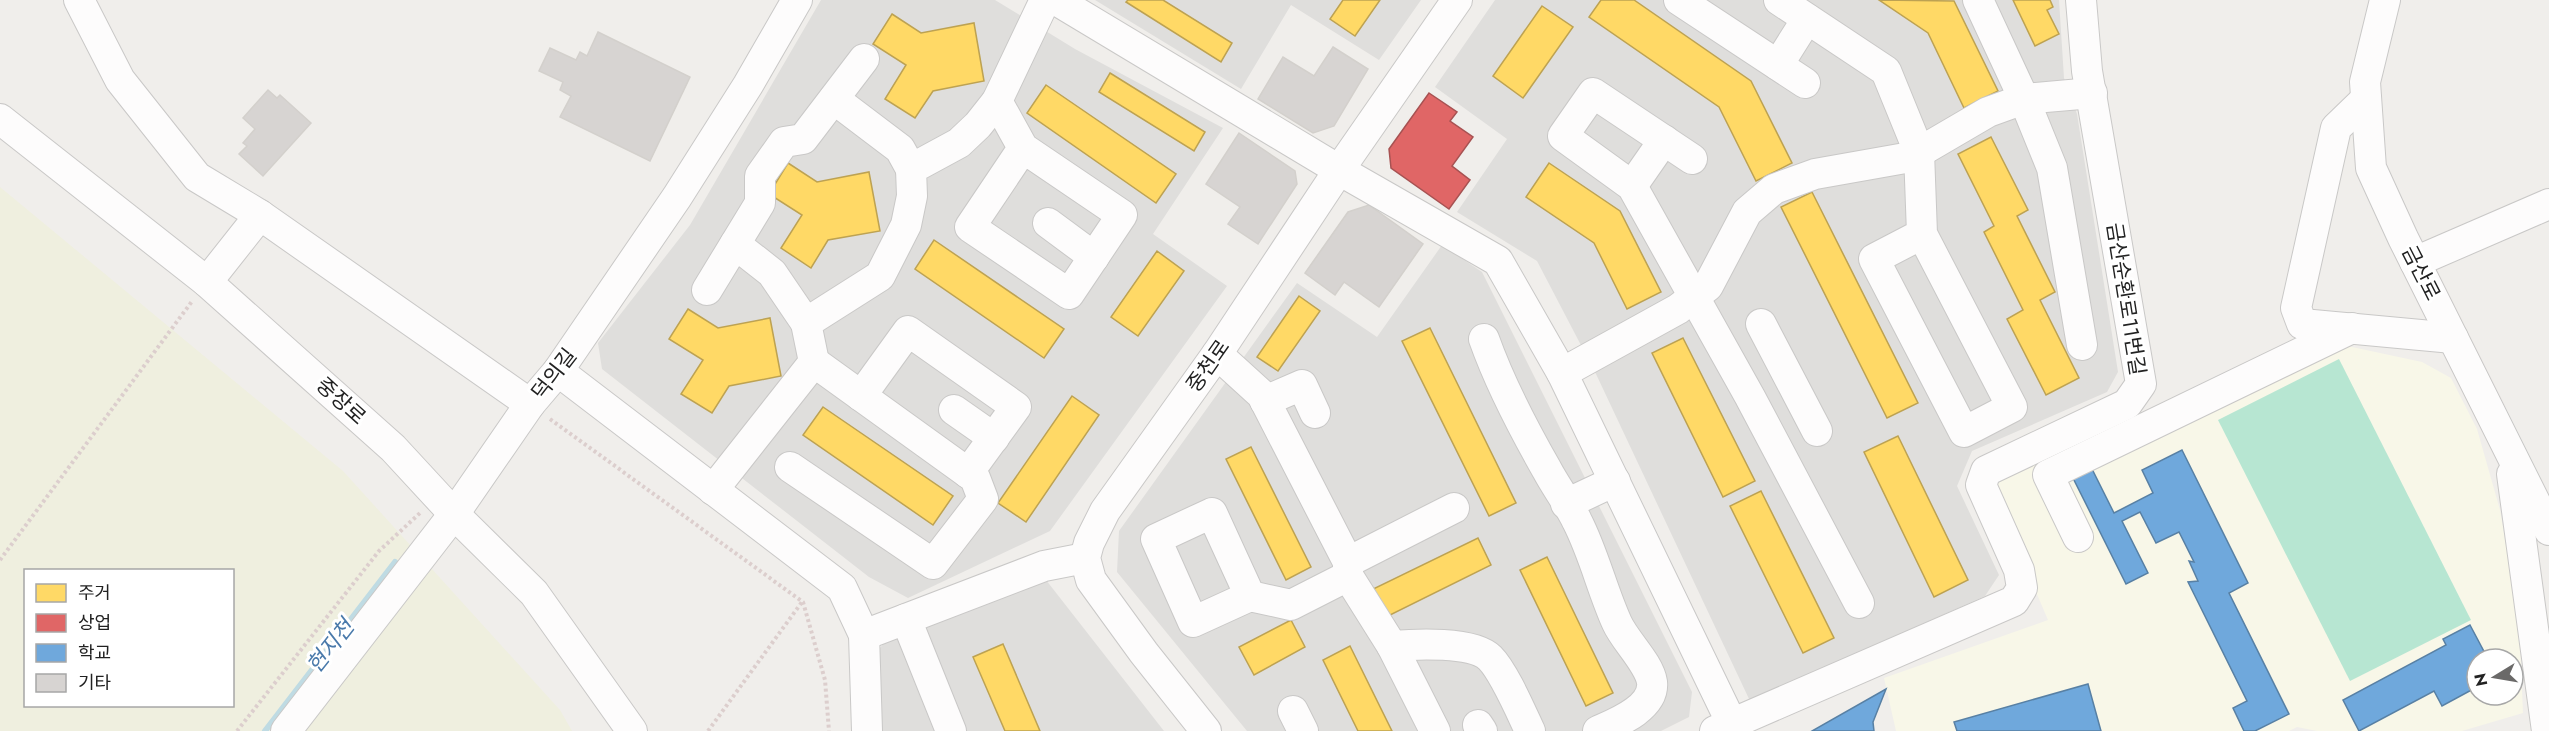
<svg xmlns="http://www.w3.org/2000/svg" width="2549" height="731" viewBox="0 0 2549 731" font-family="Jost,'Noto Sans KR',sans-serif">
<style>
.residential{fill:#dfdedc}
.education{fill:#f8f7e8;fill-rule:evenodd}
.farmland{fill:#efefdf;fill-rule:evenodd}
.pitch{fill:#b7e6d2}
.homes{fill:#ffd966;stroke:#bda252;stroke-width:1.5}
.shops{fill:#e06666;stroke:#a75252;stroke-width:1.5}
.schools{fill:#6fa8dc;stroke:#5880a4;stroke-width:1.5}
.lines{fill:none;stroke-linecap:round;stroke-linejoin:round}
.stream{stroke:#bfdbe3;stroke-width:6}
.building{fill:#d7d4d2;stroke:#d3d0cc;stroke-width:1.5}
.minor-casing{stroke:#c9c8c7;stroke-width:32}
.path{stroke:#dccecd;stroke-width:4;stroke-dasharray:3 3;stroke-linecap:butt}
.minor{stroke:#fdfcfc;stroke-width:30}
.labels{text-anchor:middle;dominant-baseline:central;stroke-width:6;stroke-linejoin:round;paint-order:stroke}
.street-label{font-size:21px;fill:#222;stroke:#fff}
.water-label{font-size:22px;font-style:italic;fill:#4a7aab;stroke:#fff}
</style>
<rect width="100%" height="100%" fill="#f0eeeb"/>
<g class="residential">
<path d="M821,0H995L1075,49L1223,128L1153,234L1227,286L1050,531L908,598L869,577L602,369L598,343L690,225Z"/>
<path d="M1095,0H1421L1379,60L1291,5L1241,89Z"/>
<path d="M1495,0H2059L2064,78L2077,114L2118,372L2107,392L1972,451L1957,486L1999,575L1985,596L1750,701L1596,374L1537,261L1457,212L1507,139L1435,87Z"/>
<path d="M1442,245L1482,272L1692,692L1689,717L1661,731H1247L1117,572L1119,531L1297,283L1377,337Z"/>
<path d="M1046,580L1164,731H876L872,657L886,641Z"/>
</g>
<path class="education" d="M2310,338L2422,362L2451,378L2477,429L2500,510L2519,624L2523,713L2462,731H2317L2297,727L2289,731H1896L1884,678L2048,620L1993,491L1999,474L2168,406ZM2477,659H2513V695H2477Z"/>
<path class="farmland" d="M0,187L343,471L560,710L572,731H0ZM26,570H232V706H26Z"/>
<path class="pitch" d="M2339,359L2471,620L2350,681L2218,420Z"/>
<g class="homes">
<path d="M1128,0H1163L1232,43L1221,62L1126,2Z"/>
<path d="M1343,0H1380L1355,36L1330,19Z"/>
<path d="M1601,0H1634L1751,81L1792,163L1756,181L1719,107L1589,17Z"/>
<path d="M1879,0L1954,1L1998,91L1964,108L1928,33Z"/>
<path d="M2013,0H2050L2053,7L2047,10L2059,34L2035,46Z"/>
<path d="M1542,6L1573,27L1523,98L1493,76Z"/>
<path d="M892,14L921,33L974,23L984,81L933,91L915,118L885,99L906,65L873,44Z"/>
<path d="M1110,73L1205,132L1194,151L1099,92Z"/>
<path d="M1046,85L1176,174L1156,203L1027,113Z"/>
<path d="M1991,137L2028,210L2017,216L2055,292L2040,300L2079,378L2046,395L2007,319L2023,310L1984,232L1994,226L1958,154Z"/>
<path d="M788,163L817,182L869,172L880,231L828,240L811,268L781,248L802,215L769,194Z"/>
<path d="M1549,163L1620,211L1661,292L1627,309L1594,243L1526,197Z"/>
<path d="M1812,192L1918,403L1887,418L1781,207Z"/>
<path d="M934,240L1064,329L1044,358L915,269Z"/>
<path d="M1157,251L1184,271L1138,336L1111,317Z"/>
<path d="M1299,296L1320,311L1278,371L1257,357Z"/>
<path d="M688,309L718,328L770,318L781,376L729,386L712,413L681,394L703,360L669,339Z"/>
<path d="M1430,328L1516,503L1489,516L1402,341Z"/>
<path d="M1683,338L1755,481L1723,497L1652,353Z"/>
<path d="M1072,396L1099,415L1026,522L998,503Z"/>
<path d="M823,407L953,496L933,525L803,435Z"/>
<path d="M1898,436L1968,580L1934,597L1864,452Z"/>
<path d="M1251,447L1311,567L1286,580L1226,459Z"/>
<path d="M1761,491L1834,638L1803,653L1730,506Z"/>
<path d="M1478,538L1491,565L1382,619L1369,591Z"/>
<path d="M1547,557L1613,693L1586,706L1520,570Z"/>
<path d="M1291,620L1305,647L1254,675L1239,647Z"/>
<path d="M1003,644L1040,731H1005L973,657Z"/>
<path d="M1350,646L1392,731H1358L1323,660Z"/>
</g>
<path class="shops" d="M1429,93L1457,112L1450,121L1473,137L1452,166L1470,180L1449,209L1391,168L1389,149Z"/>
<g class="schools">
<path d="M2182,450L2248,583L2229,593L2289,714L2255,731H2244L2233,708L2247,701L2188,582L2198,581L2189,561L2194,562L2179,532L2156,543L2140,512L2122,521L2148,573L2126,584L2069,470L2088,461L2114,513L2153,493L2142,470Z"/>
<path d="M2470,625L2488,659H2477V687L2442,706L2434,691L2359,731L2343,700L2446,645L2443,639Z"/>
<path d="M2088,684L2101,731H1957L1954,722Z"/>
<path d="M1886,689L1873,722L1874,731H1812Z"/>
</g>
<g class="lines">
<path class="stream" d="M265,731L395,562"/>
</g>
<g class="building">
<path d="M598,32L690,77L650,161L560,117L571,96L560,90L563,82L539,71L550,48L576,60L580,52L587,56Z"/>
<path d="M1333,47L1368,69L1334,126L1313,133L1258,99L1283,57L1314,76Z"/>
<path d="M268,90L277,98L280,95L311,123L263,176L239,154L247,146L243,143L255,129L243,118Z"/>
<path d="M1239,133L1295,171L1297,184L1258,244L1228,224L1240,207L1206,184Z"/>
<path d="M1369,205L1423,244L1379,307L1344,282L1335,295L1305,273L1348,212Z"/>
</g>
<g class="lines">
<defs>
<g id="minor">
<path d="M79,0L120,80L197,177L260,215L530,404"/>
<path d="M1056,0L1339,170L1498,261L1562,373L1732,724"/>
<path d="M1679,0L1805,83"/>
<path d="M1779,0L1886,71L1919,152L1922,234L2012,407L1964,432L1874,259L1922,234"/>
<path d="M1978,0L2024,99L2052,168L2082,345"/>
<path d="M2385,0L2365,82L2371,168L2403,238L2549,530"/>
<path d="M1778,65L1807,19"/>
<path d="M834,99L900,149L911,169"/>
<path d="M2366,99L2336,128L2296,308L2302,324L2453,338"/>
<path d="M997,101L1023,148L1122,215L1069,294L970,227L1023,148"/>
<path d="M0,119L207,282L393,448L454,514L534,593L632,731"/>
<path d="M1692,159L1593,93L1563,136L1632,186L1750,397L1859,603"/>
<path d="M1632,186L1664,140"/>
<path d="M1048,223L1094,257"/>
<path d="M735,244L772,273L806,323"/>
<path d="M2415,262L2549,204"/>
<path d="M207,282L260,215"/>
<path d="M707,290L760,203V176L784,142L803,139L864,59"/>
<path d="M1761,324L1817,431"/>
<path d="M1484,339C1500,384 1523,428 1547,470C1556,487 1569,504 1577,521C1594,554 1602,590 1617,623C1625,641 1649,663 1652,682C1655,708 1616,723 1598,731"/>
<path d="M1217,354L1262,395L1348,562V576L1392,646L1435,731"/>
<path d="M558,371L842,588L864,635L1044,566L1085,558"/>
<path d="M1562,373L1678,309L1708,286L1747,212L1774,189L1815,174L1911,157L1988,112L2024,99L2092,93"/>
<path d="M861,396L908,331L1016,407L968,473"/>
<path d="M1265,401L1302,385L1315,413"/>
<path d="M954,410L994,438"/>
<path d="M790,467L933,564L983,499L975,478L814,362"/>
<path d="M2512,474L2547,731"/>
<path d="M713,490L814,362L806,323L880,276L906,225L912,196L911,169L959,143L978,125L997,101L1045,0"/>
<path d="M1566,504L1615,481"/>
<path d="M2078,537L2048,475L2352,328"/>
<path d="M1348,562L1454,508"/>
<path d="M1250,596L1212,513L1156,539L1193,622L1250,596L1291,605L1348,576"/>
<path d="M906,619L951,731"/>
<path d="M864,635L867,731"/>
<path d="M1392,646C1415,644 1473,641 1490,658C1504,672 1521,712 1530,731"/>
<path d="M1293,711L1303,731"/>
<path d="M1478,725L1482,731"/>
<path d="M286,731L454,514L530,404L558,371L677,197L748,85L797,0"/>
<path d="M1206,731L1144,653L1091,580L1085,558L1089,543L1105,511L1217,354L1339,170L1457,0"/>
<path d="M1715,731L2014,601L2022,588L2019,570L1981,485L1986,471L2127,404L2141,384L2087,71L2081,0"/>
</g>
</defs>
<use href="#minor" class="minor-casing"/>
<g class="path">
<path d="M550,419L803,602L825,680L829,731"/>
<path d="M0,560L193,300"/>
<path d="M237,731L379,551L420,513"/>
<path d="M708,731L802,602"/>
</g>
<use href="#minor" class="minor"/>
</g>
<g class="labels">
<g class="street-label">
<text transform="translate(2421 273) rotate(63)">금산로</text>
<text transform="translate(2126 299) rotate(81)">금산순환로11번길</text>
<text transform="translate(1208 366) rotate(-55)">중천로</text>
<text transform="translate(554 374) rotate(-52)">덕의길</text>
<text transform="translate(341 401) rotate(42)">중장로</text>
</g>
<g class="water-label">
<text transform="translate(330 646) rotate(-52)">현지천</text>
</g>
</g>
<rect x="24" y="569" width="210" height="138" fill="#ffffff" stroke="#a7a7a7" stroke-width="1.5"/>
<rect x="36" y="584" width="30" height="18" fill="#ffd966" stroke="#a7a7a7" stroke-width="1.5"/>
<text x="78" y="599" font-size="18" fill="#222222">주거</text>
<rect x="36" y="614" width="30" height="18" fill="#e06666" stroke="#a7a7a7" stroke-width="1.5"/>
<text x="78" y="629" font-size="18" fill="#222222">상업</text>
<rect x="36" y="644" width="30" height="18" fill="#6fa8dc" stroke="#a7a7a7" stroke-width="1.5"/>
<text x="78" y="659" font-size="18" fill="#222222">학교</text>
<rect x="36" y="674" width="30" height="18" fill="#d7d4d2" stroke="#a7a7a7" stroke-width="1.5"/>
<text x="78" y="689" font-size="18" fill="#222222">기타</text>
<g transform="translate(2495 677) rotate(259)"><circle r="28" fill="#ffffff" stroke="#a7a7a7" stroke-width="1.5"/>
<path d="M0-4.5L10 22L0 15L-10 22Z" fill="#6a6968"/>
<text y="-9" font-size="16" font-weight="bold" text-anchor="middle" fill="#222222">N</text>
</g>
</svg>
